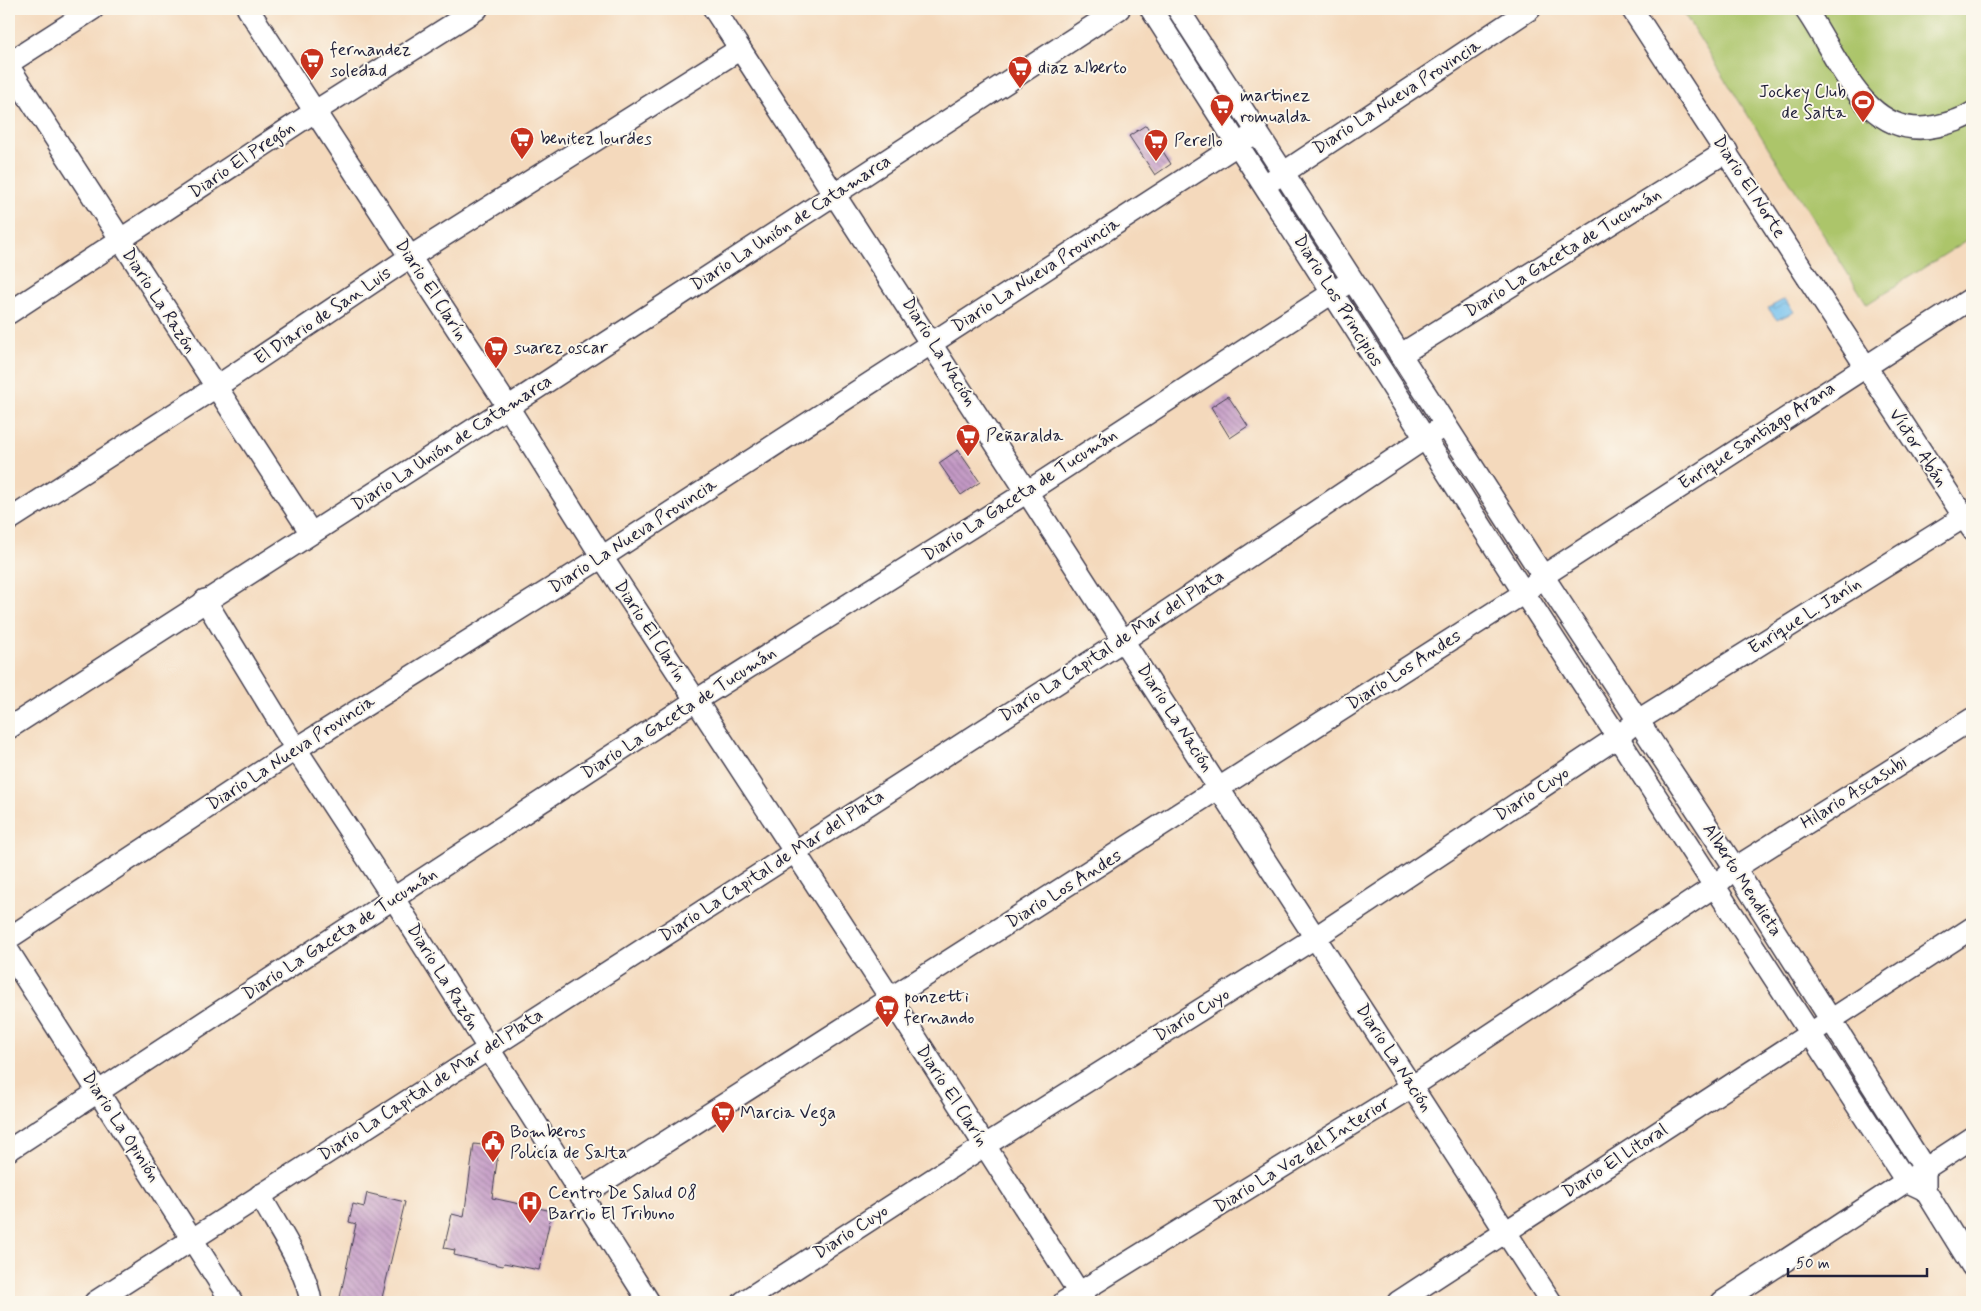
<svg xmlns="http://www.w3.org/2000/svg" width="1981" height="1311" viewBox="0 0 1981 1311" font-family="Mynerve,sans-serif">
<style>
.pitch{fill:#acc56b;stroke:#677453}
.water{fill:url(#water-waves);stroke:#4b7294}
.building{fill:url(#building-back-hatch)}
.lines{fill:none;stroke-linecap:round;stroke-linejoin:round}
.minor-casing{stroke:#423d4e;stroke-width:24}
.minor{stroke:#fff;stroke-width:21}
.labels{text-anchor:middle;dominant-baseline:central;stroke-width:4;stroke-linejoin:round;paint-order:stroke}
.poi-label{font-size:18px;fill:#22223b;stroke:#fbf7ec;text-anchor:start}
.street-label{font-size:18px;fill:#22223b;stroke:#fbf7ec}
</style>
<defs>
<pattern id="water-waves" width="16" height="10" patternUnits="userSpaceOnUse" patternTransform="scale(1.25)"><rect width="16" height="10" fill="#74c1ee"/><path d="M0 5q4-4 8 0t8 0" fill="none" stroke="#5f9cc2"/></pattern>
<pattern id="building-back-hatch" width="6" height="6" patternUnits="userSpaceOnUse" patternTransform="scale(1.25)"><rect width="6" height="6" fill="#c399c5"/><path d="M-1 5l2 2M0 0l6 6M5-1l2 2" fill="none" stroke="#9e7ca1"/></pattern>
</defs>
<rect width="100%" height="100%" fill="#fbf7ec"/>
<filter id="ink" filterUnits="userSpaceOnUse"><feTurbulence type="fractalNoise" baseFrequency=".02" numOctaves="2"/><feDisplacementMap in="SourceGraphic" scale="10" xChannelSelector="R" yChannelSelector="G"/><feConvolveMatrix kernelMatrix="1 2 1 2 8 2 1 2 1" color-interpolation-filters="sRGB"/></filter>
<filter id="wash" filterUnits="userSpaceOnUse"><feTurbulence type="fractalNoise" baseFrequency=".0096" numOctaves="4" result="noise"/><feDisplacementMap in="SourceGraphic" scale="20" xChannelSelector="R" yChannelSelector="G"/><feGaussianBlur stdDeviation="1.12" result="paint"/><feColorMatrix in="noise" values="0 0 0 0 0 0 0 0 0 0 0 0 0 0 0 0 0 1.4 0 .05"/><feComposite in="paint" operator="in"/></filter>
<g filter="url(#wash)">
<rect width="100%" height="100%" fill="#f4d9bc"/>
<path class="pitch" d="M1681,9H1972V237L1867,304Z"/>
<path class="water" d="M1785,299L1794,312L1777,320L1768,308Z"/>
<g id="blocks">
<g class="building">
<path d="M1146,125L1171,164L1155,175L1129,136Z"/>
<path d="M1228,396L1248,426L1230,438L1211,407Z"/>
<path d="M958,450L980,482L961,495L939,463Z"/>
<path d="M474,1144L499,1147L492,1198L552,1211L539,1270L504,1263L503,1266L454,1255L455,1250L444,1248L452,1214L464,1217Z"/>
<path d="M367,1193L405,1202L381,1302H339L356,1224L349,1222L353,1204L364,1207Z"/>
</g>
</g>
</g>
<g filter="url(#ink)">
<use href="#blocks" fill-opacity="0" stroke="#423d4e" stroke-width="1"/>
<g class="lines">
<defs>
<g id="minor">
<path d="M248,9L508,407L602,557L891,999L1085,1302"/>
<path d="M714,9C995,439 1273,871 1551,1302"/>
<path d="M1151,9L1524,593L1906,1181L1925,1190"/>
<path d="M1178,9L1543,576L1735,868L1925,1169V1190L1972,1266"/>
<path d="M1632,9L1972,529"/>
<path d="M1805,9C1838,54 1864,143 1937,126C1949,123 1962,120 1972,113"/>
<path d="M9,63L93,9"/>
<path d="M9,67L311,533"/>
<path d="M1271,181L1530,9"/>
<path d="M9,313L314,112L477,9"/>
<path d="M1400,355L1727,151"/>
<path d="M9,520L216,387L410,257L740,49"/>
<path d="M205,600L296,749L394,899L649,1302"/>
<path d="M9,728L508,407L1119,9"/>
<path d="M9,938L296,749L602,557L1257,132"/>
<path d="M9,952L232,1302"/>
<path d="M9,1150L695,701L1027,492L1352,280"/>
<path d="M260,1195C278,1229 305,1265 311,1302"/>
<path d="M581,1196L1524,593L1543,576L1972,298"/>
<path d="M95,1302L1124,640L1445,425"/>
<path d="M743,1302L984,1146L1316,937L1619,736L1637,721L1972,512"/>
<path d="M1064,1302L1413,1086L1715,886L1735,868L1972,719"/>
<path d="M1398,1302L1972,928"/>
<path d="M1722,1302L1972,1138"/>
</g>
</defs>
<use href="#minor" class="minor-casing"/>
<use href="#minor" class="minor"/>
</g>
</g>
<defs>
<symbol id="supermarket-pin" viewBox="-11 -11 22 30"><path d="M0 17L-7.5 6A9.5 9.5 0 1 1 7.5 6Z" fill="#c8321e" stroke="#fbf7ec"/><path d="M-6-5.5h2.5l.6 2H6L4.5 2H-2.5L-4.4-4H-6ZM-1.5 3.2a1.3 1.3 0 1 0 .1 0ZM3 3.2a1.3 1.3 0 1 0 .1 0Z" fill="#fff"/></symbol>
<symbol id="stadium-pin" viewBox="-11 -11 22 30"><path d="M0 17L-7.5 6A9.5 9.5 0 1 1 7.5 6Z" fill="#c8321e" stroke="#fbf7ec"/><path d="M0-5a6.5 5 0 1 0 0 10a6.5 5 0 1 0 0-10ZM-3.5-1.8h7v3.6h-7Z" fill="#fff"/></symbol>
<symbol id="civic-pin" viewBox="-11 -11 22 30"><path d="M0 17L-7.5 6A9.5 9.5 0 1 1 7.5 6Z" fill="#c8321e" stroke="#fbf7ec"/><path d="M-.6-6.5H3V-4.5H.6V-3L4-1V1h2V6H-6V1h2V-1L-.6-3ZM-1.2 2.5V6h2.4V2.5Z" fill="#fff"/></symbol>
<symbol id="hospital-pin" viewBox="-11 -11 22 30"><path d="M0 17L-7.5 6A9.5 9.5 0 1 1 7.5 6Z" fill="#c8321e" stroke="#fbf7ec"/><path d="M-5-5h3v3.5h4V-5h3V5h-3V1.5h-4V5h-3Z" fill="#fff"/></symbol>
</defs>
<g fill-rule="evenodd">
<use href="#supermarket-pin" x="298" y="46" width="28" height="38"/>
<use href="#supermarket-pin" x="1006" y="54" width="28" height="38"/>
<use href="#stadium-pin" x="1849" y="88" width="28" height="38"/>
<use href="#supermarket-pin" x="1208" y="92" width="28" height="38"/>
<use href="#supermarket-pin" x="508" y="125" width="28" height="38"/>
<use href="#supermarket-pin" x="1142" y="127" width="28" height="38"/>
<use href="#supermarket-pin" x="482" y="334" width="28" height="38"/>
<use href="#supermarket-pin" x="954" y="422" width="28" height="38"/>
<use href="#supermarket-pin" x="873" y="993" width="28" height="38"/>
<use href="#supermarket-pin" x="709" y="1099" width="28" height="38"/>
<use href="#civic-pin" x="479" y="1128" width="28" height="38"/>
<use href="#hospital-pin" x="516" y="1189" width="28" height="38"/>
</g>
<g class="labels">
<g class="poi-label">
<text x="330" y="50">fernandez<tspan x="330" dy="21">soledad</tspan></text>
<text x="1038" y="68">diaz alberto</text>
<text x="1846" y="92" text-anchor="end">Jockey Club<tspan x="1846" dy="21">de Salta</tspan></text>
<text x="1240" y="96">martinez<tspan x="1240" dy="21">romualda</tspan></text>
<text x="540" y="139">benitez lourdes</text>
<text x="1174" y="141">Perello</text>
<text x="514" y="348">suarez oscar</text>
<text x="986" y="436">Peñaralda</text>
<text x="904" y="997">ponzetti<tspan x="904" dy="21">fernando</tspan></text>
<text x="740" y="1113">Marcia Vega</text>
<text x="510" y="1132">Bomberos<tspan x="510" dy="21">Policía de Salta</tspan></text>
<text x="548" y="1193">Centro De Salud 08<tspan x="548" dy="21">Barrio El Tribuno</tspan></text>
</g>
<g class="street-label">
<text transform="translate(1397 97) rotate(-33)">Diario La Nueva Provincia</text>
<text transform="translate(242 160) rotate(-34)">Diario El Pregón</text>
<text transform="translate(1749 187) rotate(57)">Diario El Norte</text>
<text transform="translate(791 223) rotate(-33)">Diario La Unión de Catamarca</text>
<text transform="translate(1563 253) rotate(-32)">Diario La Gaceta de Tucumán</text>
<text transform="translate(1036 275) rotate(-33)">Diario La Nueva Provincia</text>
<text transform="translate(431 290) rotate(57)">Diario El Clarín</text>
<text transform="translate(159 301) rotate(57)">Diario La Razón</text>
<text transform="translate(1338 301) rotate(58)">Diario Los Principios</text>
<text transform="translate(323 316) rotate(-34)">El Diario de San Luis</text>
<text transform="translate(939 352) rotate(58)">Diario La Nación</text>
<text transform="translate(1757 436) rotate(-33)">Enrique Santiago Arana</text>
<text transform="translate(452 443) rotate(-33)">Diario La Unión de Catamarca</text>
<text transform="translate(1918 448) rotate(56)">Víctor Abán</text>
<text transform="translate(1020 495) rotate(-33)">Diario La Gaceta de Tucumán</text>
<text transform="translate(633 536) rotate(-33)">Diario La Nueva Provincia</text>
<text transform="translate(1805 616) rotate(-32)">Enrique L. Janín</text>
<text transform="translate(650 631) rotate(57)">Diario El Clarín</text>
<text transform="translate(1112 646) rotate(-33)">Diario La Capital de Mar del Plata</text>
<text transform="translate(1404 670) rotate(-33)">Diario Los Andes</text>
<text transform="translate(679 713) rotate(-33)">Diario La Gaceta de Tucumán</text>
<text transform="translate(1175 718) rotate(57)">Diario La Nación</text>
<text transform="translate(291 753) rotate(-33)">Diario La Nueva Provincia</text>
<text transform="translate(1854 793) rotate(-32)">Hilario Ascasubi</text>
<text transform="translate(1532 794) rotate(-33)">Diario Cuyo</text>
<text transform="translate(772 866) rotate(-33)">Diario La Capital de Mar del Plata</text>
<text transform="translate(1742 880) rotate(57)">Alberto Mendieta</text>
<text transform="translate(1064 889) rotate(-32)">Diario Los Andes</text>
<text transform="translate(340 934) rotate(-33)">Diario La Gaceta de Tucumán</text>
<text transform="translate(443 977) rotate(58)">Diario La Razón</text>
<text transform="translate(1192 1015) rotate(-32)">Diario Cuyo</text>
<text transform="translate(1394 1058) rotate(57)">Diario La Nación</text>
<text transform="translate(431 1085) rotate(-33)">Diario La Capital de Mar del Plata</text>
<text transform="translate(952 1096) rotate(57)">Diario El Clarín</text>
<text transform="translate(121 1127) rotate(57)">Diario La Opinión</text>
<text transform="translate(1302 1155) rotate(-32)">Diario La Voz del Interior</text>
<text transform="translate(1615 1161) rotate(-33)">Diario El Litoral</text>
<text transform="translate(851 1232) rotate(-33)">Diario Cuyo</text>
</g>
</g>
<rect width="1981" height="1311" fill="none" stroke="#fbf7ec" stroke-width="30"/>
<path d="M1788 1268v8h139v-8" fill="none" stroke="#22223b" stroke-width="2.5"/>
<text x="1796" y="1268" font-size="15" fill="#22223b" stroke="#fbf7ec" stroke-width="4" paint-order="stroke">50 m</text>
</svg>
